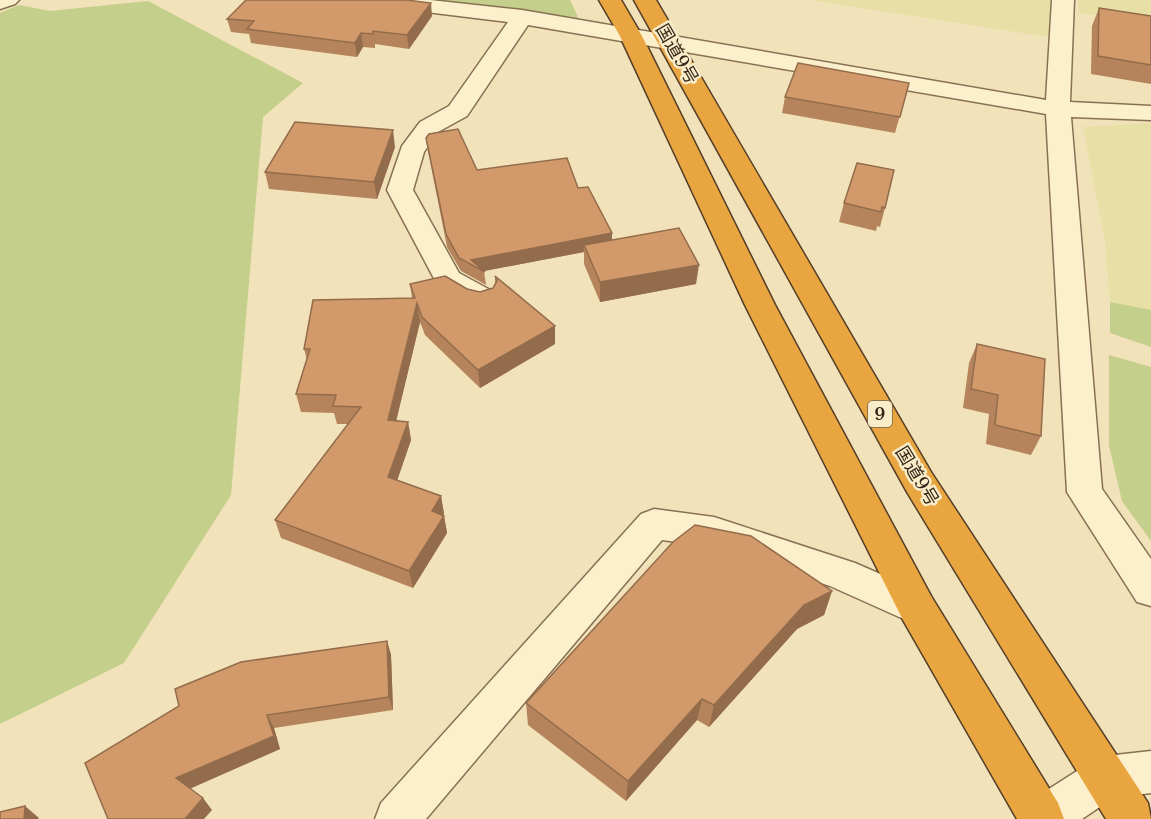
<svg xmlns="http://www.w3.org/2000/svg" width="1151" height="819" viewBox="0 0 1151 819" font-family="'Libre Baskerville','Noto Sans JP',serif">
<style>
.farmland{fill:#e7dfa5}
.green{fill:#c4cf8c}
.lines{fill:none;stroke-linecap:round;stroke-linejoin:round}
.minor-casing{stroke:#887153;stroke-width:3}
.highway-casing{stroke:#543e28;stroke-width:3}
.minor{fill:#fbefcc;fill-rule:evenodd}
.highway{fill:#e9a640;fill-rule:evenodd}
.wall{fill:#b5845c}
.shaded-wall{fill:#936c4b}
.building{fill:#d29a6b;stroke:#936c4b;stroke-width:1.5}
.labels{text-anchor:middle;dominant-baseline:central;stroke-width:5;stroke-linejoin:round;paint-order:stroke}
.shield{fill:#f8ecc9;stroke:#70634e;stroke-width:1.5}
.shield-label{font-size:16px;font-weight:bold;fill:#352819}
.street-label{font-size:18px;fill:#352819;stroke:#f8ecc9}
</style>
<rect width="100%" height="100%" fill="#f1e2b9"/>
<g class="farmland">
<path d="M810,0H1050L1049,37Z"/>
<path d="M1078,0H1151V23L1078,13Z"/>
<path d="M1151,123V310L1110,302L1105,241L1083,127Z"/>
</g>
<g class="green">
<path d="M442,0H570L579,19L439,3Z"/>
<path d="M148,1L303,83L263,117L231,495L124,663L0,724V13L19,5L50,11Z"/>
<path d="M1110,302L1151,310V347L1110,333Z"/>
<path d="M1109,355L1151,367V541L1122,501L1109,446Z"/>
</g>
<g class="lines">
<defs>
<g id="minor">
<path d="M0,0H19L15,4L0,9Z"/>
<path d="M366,0H430L522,10L1046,100L1052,0H1074L1070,102L1151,106V120L1071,117L1102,489L1151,559V606L1137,602L1067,492L1046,114L528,25L467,116L438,132L424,152L413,190L459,273L492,291L496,298L492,305L481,308L470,305L438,286L387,190L402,146L420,122L449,106L508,22L377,6L370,4Z"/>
<path d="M654,509L714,517L855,563L931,596L936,608L931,620L917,625L830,586L714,547L662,540L426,819H375L381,803L641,514Z"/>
<path d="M1151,751V793L1113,798L1082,819H1021L1027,803L1091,762L1106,756Z"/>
</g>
<g id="highway">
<path d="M599,0H621L642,36L775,305L931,596L1058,803L1064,819H1017L903,620L745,305L620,36Z"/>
<path d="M634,0H656L931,472L1148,803L1151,819H1106L907,492Z"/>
</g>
</defs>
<use href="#minor" class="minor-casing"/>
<use href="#highway" class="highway-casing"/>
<use href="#minor" class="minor"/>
<use href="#highway" class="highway"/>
</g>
<g class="wall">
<path d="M1099,8L1151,16V84L1091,74L1092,26Z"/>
<path d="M432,16L409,49L375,44V48L363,47L357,57L251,43L249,34L231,32L227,19Z"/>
<path d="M909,83L895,133L782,113L785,97Z"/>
<path d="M426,138L477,170L578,188L612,233V240L696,284L600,302L584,264V252L484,271L486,285L461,271L447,247L428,151Z"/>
<path d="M395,147L377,199L269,189L265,172Z"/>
<path d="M844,203L885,208L880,227L877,226L876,231L839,222Z"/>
<path d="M495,276L555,326V344L480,388L425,335L420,322L396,421L408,422L411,440L397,481L441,496L444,514L443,515L444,516L447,533L413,588L281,538L275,520L348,424H337L334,413L301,412L296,394L307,360L304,349L412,298L410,284L467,289L480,292L493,288L495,283Z"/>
<path d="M977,344L1041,436L1031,455L986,444L989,414L963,408L969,363Z"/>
<path d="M832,591L824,615L797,629L709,727L697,720L626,801L528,725L526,703Z"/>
<path d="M387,641L391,655L393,710L274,728L280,749L190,788L212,810L108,819L179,706Z"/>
</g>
<g class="shaded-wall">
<path d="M431,3L432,16L409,49L407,35Z"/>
<path d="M361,33L363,47L357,57L355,43Z"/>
<path d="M393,130L395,147L377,199L374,182Z"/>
<path d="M612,233V247L584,245V252L484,271L471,260Z"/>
<path d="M699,265L696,284L600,302V282Z"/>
<path d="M417,303L420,322L392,438L388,420Z"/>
<path d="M555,326V344L480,388L478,370Z"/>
<path d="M408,422L411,440L392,495L388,477Z"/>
<path d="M441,496L444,514L435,529L432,511Z"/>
<path d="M444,516L447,533L413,588L409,571Z"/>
<path d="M832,591L824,615L797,629L709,727L714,705L804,605Z"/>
<path d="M387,641L391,655L393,710L389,697Z"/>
<path d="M702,699L697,720L626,801L628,781Z"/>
<path d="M267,715L274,728L280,749L185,791L176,778Z"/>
<path d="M203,798L212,810L204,819H185Z"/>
<path d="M25,806L39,818L38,819H24Z"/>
</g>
<g class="building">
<path d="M246,0H406L431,3L407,35L373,31V34L361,33L355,43L247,29L254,21L227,19Z"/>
<path d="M1099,8L1151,16V65L1098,56Z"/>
<path d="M798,63L909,83L900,117L785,97Z"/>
<path d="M295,122L393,130L374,182L265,172Z"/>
<path d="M458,129L477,170L567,158L578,188L588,187L612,233L471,260L485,272L459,258L446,234L426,138L429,134Z"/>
<path d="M857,163L894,170L885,208L882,207L881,212L844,203Z"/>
<path d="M679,228L699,265L600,282L584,245Z"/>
<path d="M445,276L467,289L480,292L493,288L497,281L495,276L555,326L478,370L422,317L417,303L388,420L408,422L388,477L441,496L432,511L444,516L409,571L275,520L361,407L333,406L336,395L296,394L310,349H304L313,300L415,298L410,284Z"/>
<path d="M977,344L1045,359L1041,436L995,425L998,395L971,389Z"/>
<path d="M695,525L751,536L832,591L804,605L714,705L702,699L628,781L526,703L673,542Z"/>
<path d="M387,641L389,697L267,715L274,736L176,778L203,798L185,819H108L85,763L179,706L175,689L241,662Z"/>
<path d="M25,806L24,819H0V812Z"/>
</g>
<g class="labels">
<rect class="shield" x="868" y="401" width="24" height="26" rx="4.5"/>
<g class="shield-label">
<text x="880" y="414">9</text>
</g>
<g class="street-label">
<text transform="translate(677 54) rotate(60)">国道9号</text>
<text transform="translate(917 476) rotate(59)">国道9号</text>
</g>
</g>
</svg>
